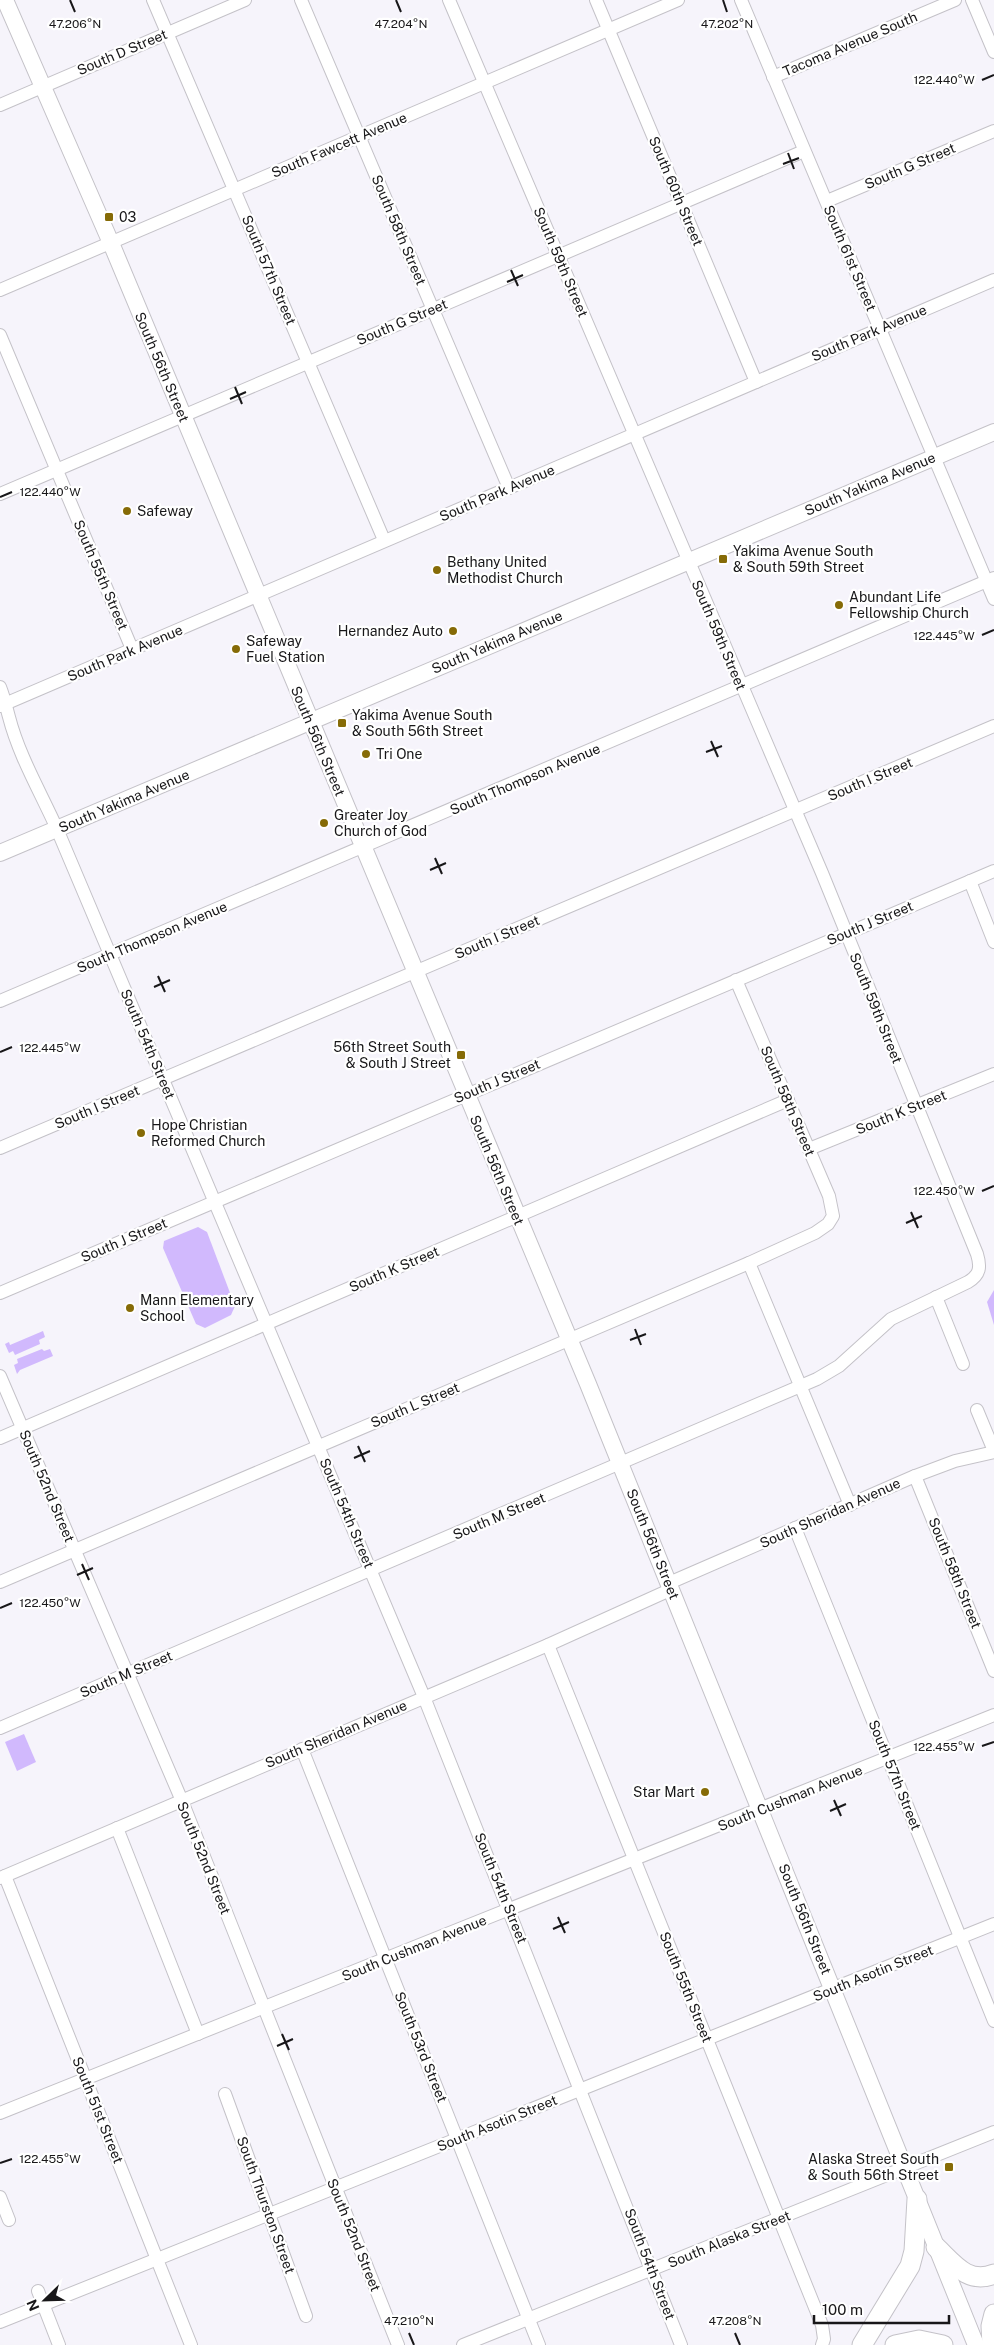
<svg xmlns="http://www.w3.org/2000/svg" width="994" height="2345" viewBox="0 0 994 2345" font-family="'Public Sans',sans-serif">
<style>
.green{fill:#d1b9fd}
.lines{fill:none;stroke-linecap:round;stroke-linejoin:round}
.minor-casing{stroke:#c4c2c8;stroke-width:14}
.major-casing{stroke:#c4c2c8;stroke-width:18}
.highway-casing{stroke:#c4c2c8;stroke-width:21}
.minor{stroke:#fff;stroke-width:12}
.major{stroke:#fff;stroke-width:16}
.highway{stroke:#fff;stroke-width:19}
.ticks{fill:none;stroke:#181719;stroke-width:2}
.poi-dot{fill:#866b07;stroke:#fff;stroke-width:2}
.labels{text-anchor:middle;dominant-baseline:central;stroke-width:4.5;stroke-linejoin:round;paint-order:stroke}
.street-label{font-size:14px;fill:#181719;stroke:#fff}
.poi-label{font-size:14px;fill:#181719;stroke:#fff;text-anchor:start}
.ticks-label{font-size:12px;text-anchor:middle;fill:#181719;stroke:#fff;stroke-width:4.5;stroke-linejoin:round;paint-order:stroke}
</style>
<rect width="100%" height="100%" fill="#f6f4fb"/>
<g class="green">
<path d="M198,1227L207,1232L235,1306L231,1315L205,1328L196,1324L163,1248L164,1241Z"/>
<path d="M994,1290V1325L987,1302Z"/>
<path d="M43,1331L45,1337L39,1340L40,1344L15,1355L13,1351L9,1353L5,1344L9,1342L10,1345Z"/>
<path d="M42,1349L44,1351L50,1349L53,1356L20,1370L17,1374L14,1365L18,1363L17,1359Z"/>
<path d="M24,1734L36,1762L17,1771L5,1742Z"/>
</g>
<g class="lines">
<defs>
<g id="minor">
<path d="M153,0L384,540"/>
<path d="M301,0L509,488"/>
<path d="M596,0L756,382"/>
<path d="M741,0L994,599"/>
<path d="M972,0L994,52"/>
<path d="M773,77L955,0"/>
<path d="M0,105L245,0"/>
<path d="M827,201L994,131"/>
<path d="M0,290L678,0"/>
<path d="M0,335L132,649"/>
<path d="M0,494L804,151"/>
<path d="M0,687C4,697 6,706 9,717C19,756 41,793 57,829L424,1697L681,2345"/>
<path d="M0,706L994,280"/>
<path d="M970,881L994,942"/>
<path d="M0,1001L994,578"/>
<path d="M0,1148L994,726"/>
<path d="M809,1149L994,1074"/>
<path d="M749,1263L850,1505"/>
<path d="M0,1293L994,871"/>
<path d="M936,1297L963,1364"/>
<path d="M0,1376L182,1801L398,2345"/>
<path d="M977,1410L994,1451"/>
<path d="M0,1438L788,1100"/>
<path d="M915,1476L994,1671"/>
<path d="M795,1528L994,2021"/>
<path d="M0,1582L749,1263L815,1233L828,1224L833,1216L829,1196L736,980"/>
<path d="M669,1583L915,1476L955,1461L994,1452"/>
<path d="M548,1645L822,2325L824,2339L822,2345"/>
<path d="M0,1728L817,1379L839,1366L891,1319L968,1282C980,1275 981,1267 977,1254L822,873L449,0"/>
<path d="M302,1749L539,2345"/>
<path d="M117,1828L198,2034"/>
<path d="M5,1876L191,2345"/>
<path d="M0,1878L548,1645L672,1589"/>
<path d="M225,2094L306,2316"/>
<path d="M0,2113L994,1715"/>
<path d="M0,2197L9,2220"/>
<path d="M38,2291L59,2345"/>
<path d="M0,2322L994,1924"/>
<path d="M463,2345L994,2132"/>
</g>
<g id="major">
<path d="M5,0L111,243L588,1384L976,2345"/>
<path d="M0,853L994,432"/>
</g>
<g id="highway">
<path d="M936,2247C953,2263 968,2285 994,2274"/>
<path d="M862,2345L910,2266L914,2251L917,2199"/>
<path d="M895,2345L919,2340L943,2345"/>
<path d="M992,2345L991,2326L994,2314"/>
</g>
</defs>
<use href="#minor" class="minor-casing"/>
<use href="#major" class="major-casing"/>
<use href="#highway" class="highway-casing"/>
<use href="#minor" class="minor"/>
<use href="#major" class="major"/>
<use href="#highway" class="highway"/>
</g>
<path class="ticks" d="M70,0L75,12M396,0L401,12M723,0L727,12M982,80L994,75M788,153L794,169M783,164L799,158M511,270L518,286M507,282L523,275M235,387L242,404M230,399L246,392M0,497L12,492M982,635L994,630M711,741L718,757M706,752L722,746M435,858L442,874M430,870L446,863M158,976L165,992M154,987L170,980M0,1052L12,1047M982,1191L994,1186M911,1212L918,1228M906,1223L922,1216M635,1329L641,1345M630,1340L646,1334M358,1446L365,1462M354,1458L370,1451M82,1564L89,1580M77,1575L93,1568M0,1608L12,1603M982,1746L994,1742M834,1800L841,1816M830,1811L846,1804M558,1917L565,1933M553,1929L569,1922M282,2034L289,2050M277,2046L293,2039M0,2163L12,2159M409,2333L414,2345M735,2333L740,2345"/>
<g class="poi-dot">
<rect x="104" y="212" width="10" height="10" rx="2.5"/>
<circle cx="127" cy="511" r="5"/>
<rect x="718" y="554" width="10" height="10" rx="2.5"/>
<circle cx="437" cy="570" r="5"/>
<circle cx="839" cy="605" r="5"/>
<circle cx="453" cy="631" r="5"/>
<circle cx="236" cy="649" r="5"/>
<rect x="337" y="718" width="10" height="10" rx="2.5"/>
<circle cx="366" cy="754" r="5"/>
<circle cx="324" cy="823" r="5"/>
<rect x="456" y="1050" width="10" height="10" rx="2.5"/>
<circle cx="141" cy="1133" r="5"/>
<circle cx="130" cy="1308" r="5"/>
<circle cx="705" cy="1792" r="5"/>
<rect x="944" y="2162" width="10" height="10" rx="2.5"/>
</g>
<g class="labels">
<g class="street-label">
<text transform="translate(850 44) rotate(-23)">Tacoma Avenue South</text>
<text transform="translate(122 52) rotate(-23)">South D Street</text>
<text transform="translate(339 145) rotate(-23)">South Fawcett Avenue</text>
<text transform="translate(910 166) rotate(-23)">South G Street</text>
<text transform="translate(676 191) rotate(67)">South 60th Street</text>
<text transform="translate(399 230) rotate(67)">South 58th Street</text>
<text transform="translate(850 258) rotate(67)">South 61st Street</text>
<text transform="translate(561 262) rotate(67)">South 59th Street</text>
<text transform="translate(269 270) rotate(67)">South 57th Street</text>
<text transform="translate(402 322) rotate(-23)">South G Street</text>
<text transform="translate(869 333) rotate(-23)">South Park Avenue</text>
<text transform="translate(162 367) rotate(67)">South 56th Street</text>
<text transform="translate(870 484) rotate(-23)">South Yakima Avenue</text>
<text transform="translate(497 493) rotate(-23)">South Park Avenue</text>
<text transform="translate(101 575) rotate(67)">South 55th Street</text>
<text transform="translate(719 635) rotate(67)">South 59th Street</text>
<text transform="translate(497 642) rotate(-23)">South Yakima Avenue</text>
<text transform="translate(125 653) rotate(-23)">South Park Avenue</text>
<text transform="translate(318 741) rotate(67)">South 56th Street</text>
<text transform="translate(525 779) rotate(-23)">South Thompson Avenue</text>
<text transform="translate(870 779) rotate(-23)">South I Street</text>
<text transform="translate(124 801) rotate(-23)">South Yakima Avenue</text>
<text transform="translate(870 923) rotate(-23)">South J Street</text>
<text transform="translate(152 937) rotate(-23)">South Thompson Avenue</text>
<text transform="translate(497 937) rotate(-23)">South I Street</text>
<text transform="translate(876 1008) rotate(68)">South 59th Street</text>
<text transform="translate(148 1044) rotate(67)">South 54th Street</text>
<text transform="translate(497 1081) rotate(-23)">South J Street</text>
<text transform="translate(788 1101) rotate(67)">South 58th Street</text>
<text transform="translate(97 1107) rotate(-23)">South I Street</text>
<text transform="translate(901 1112) rotate(-22)">South K Street</text>
<text transform="translate(497 1170) rotate(67)">South 56th Street</text>
<text transform="translate(124 1240) rotate(-23)">South J Street</text>
<text transform="translate(394 1269) rotate(-23)">South K Street</text>
<text transform="translate(415 1405) rotate(-23)">South L Street</text>
<text transform="translate(47 1486) rotate(67)">South 52nd Street</text>
<text transform="translate(347 1513) rotate(67)">South 54th Street</text>
<text transform="translate(830 1513) rotate(-24)">South Sheridan Avenue</text>
<text transform="translate(499 1516) rotate(-23)">South M Street</text>
<text transform="translate(653 1544) rotate(68)">South 56th Street</text>
<text transform="translate(955 1573) rotate(68)">South 58th Street</text>
<text transform="translate(126 1674) rotate(-23)">South M Street</text>
<text transform="translate(336 1734) rotate(-23)">South Sheridan Avenue</text>
<text transform="translate(895 1775) rotate(68)">South 57th Street</text>
<text transform="translate(790 1798) rotate(-22)">South Cushman Avenue</text>
<text transform="translate(204 1858) rotate(68)">South 52nd Street</text>
<text transform="translate(501 1888) rotate(68)">South 54th Street</text>
<text transform="translate(805 1919) rotate(68)">South 56th Street</text>
<text transform="translate(414 1948) rotate(-22)">South Cushman Avenue</text>
<text transform="translate(873 1973) rotate(-22)">South Asotin Street</text>
<text transform="translate(686 1987) rotate(68)">South 55th Street</text>
<text transform="translate(421 2047) rotate(68)">South 53rd Street</text>
<text transform="translate(98 2110) rotate(68)">South 51st Street</text>
<text transform="translate(497 2123) rotate(-22)">South Asotin Street</text>
<text transform="translate(266 2205) rotate(70)">South Thurston Street</text>
<text transform="translate(354 2235) rotate(68)">South 52nd Street</text>
<text transform="translate(729 2239) rotate(-22)">South Alaska Street</text>
<text transform="translate(650 2264) rotate(69)">South 54th Street</text>
</g>
<g class="poi-label">
<text x="119" y="217">03</text>
<text x="137" y="511">Safeway</text>
<text x="733" y="551">Yakima Avenue South<tspan x="733" dy="16">&amp; South 59th Street</tspan></text>
<text x="447" y="562">Bethany United<tspan x="447" dy="16">Methodist Church</tspan></text>
<text x="849" y="597">Abundant Life<tspan x="849" dy="16">Fellowship Church</tspan></text>
<text x="443" y="631" text-anchor="end">Hernandez Auto</text>
<text x="246" y="641">Safeway<tspan x="246" dy="16">Fuel Station</tspan></text>
<text x="352" y="715">Yakima Avenue South<tspan x="352" dy="16">&amp; South 56th Street</tspan></text>
<text x="376" y="754">Tri One</text>
<text x="334" y="815">Greater Joy<tspan x="334" dy="16">Church of God</tspan></text>
<text x="451" y="1047" text-anchor="end">56th Street South<tspan x="451" dy="16">&amp; South J Street</tspan></text>
<text x="151" y="1125">Hope Christian<tspan x="151" dy="16">Reformed Church</tspan></text>
<text x="140" y="1300">Mann Elementary<tspan x="140" dy="16">School</tspan></text>
<text x="695" y="1792" text-anchor="end">Star Mart</text>
<text x="939" y="2159" text-anchor="end">Alaska Street South<tspan x="939" dy="16">&amp; South 56th Street</tspan></text>
</g>
</g>
<g class="ticks-label">
<text x="75" y="28">47.206°N</text>
<text x="401" y="28">47.204°N</text>
<text x="727" y="28">47.202°N</text>
<text x="944" y="84">122.440°W</text>
<text x="50" y="496">122.440°W</text>
<text x="944" y="640">122.445°W</text>
<text x="50" y="1052">122.445°W</text>
<text x="944" y="1195">122.450°W</text>
<text x="50" y="1607">122.450°W</text>
<text x="944" y="1751">122.455°W</text>
<text x="50" y="2163">122.455°W</text>
<text x="409" y="2325">47.210°N</text>
<text x="735" y="2325">47.208°N</text>
</g>
<g transform="translate(45 2300) rotate(247)" stroke="#ffffff" stroke-width="4" paint-order="stroke">
<path d="M0-4L9 19L0 12L-9 19Z" fill="#181719"/>
<text y="-8" font-size="14" font-weight="bold" text-anchor="middle" fill="#181719">N</text>
</g>
<path d="M814 2315v8h135v-8" fill="none" stroke="#181719" stroke-width="2.5"/>
<text x="822" y="2315" font-size="15" fill="#181719" stroke="#ffffff" stroke-width="4" paint-order="stroke">100 m</text>
</svg>
